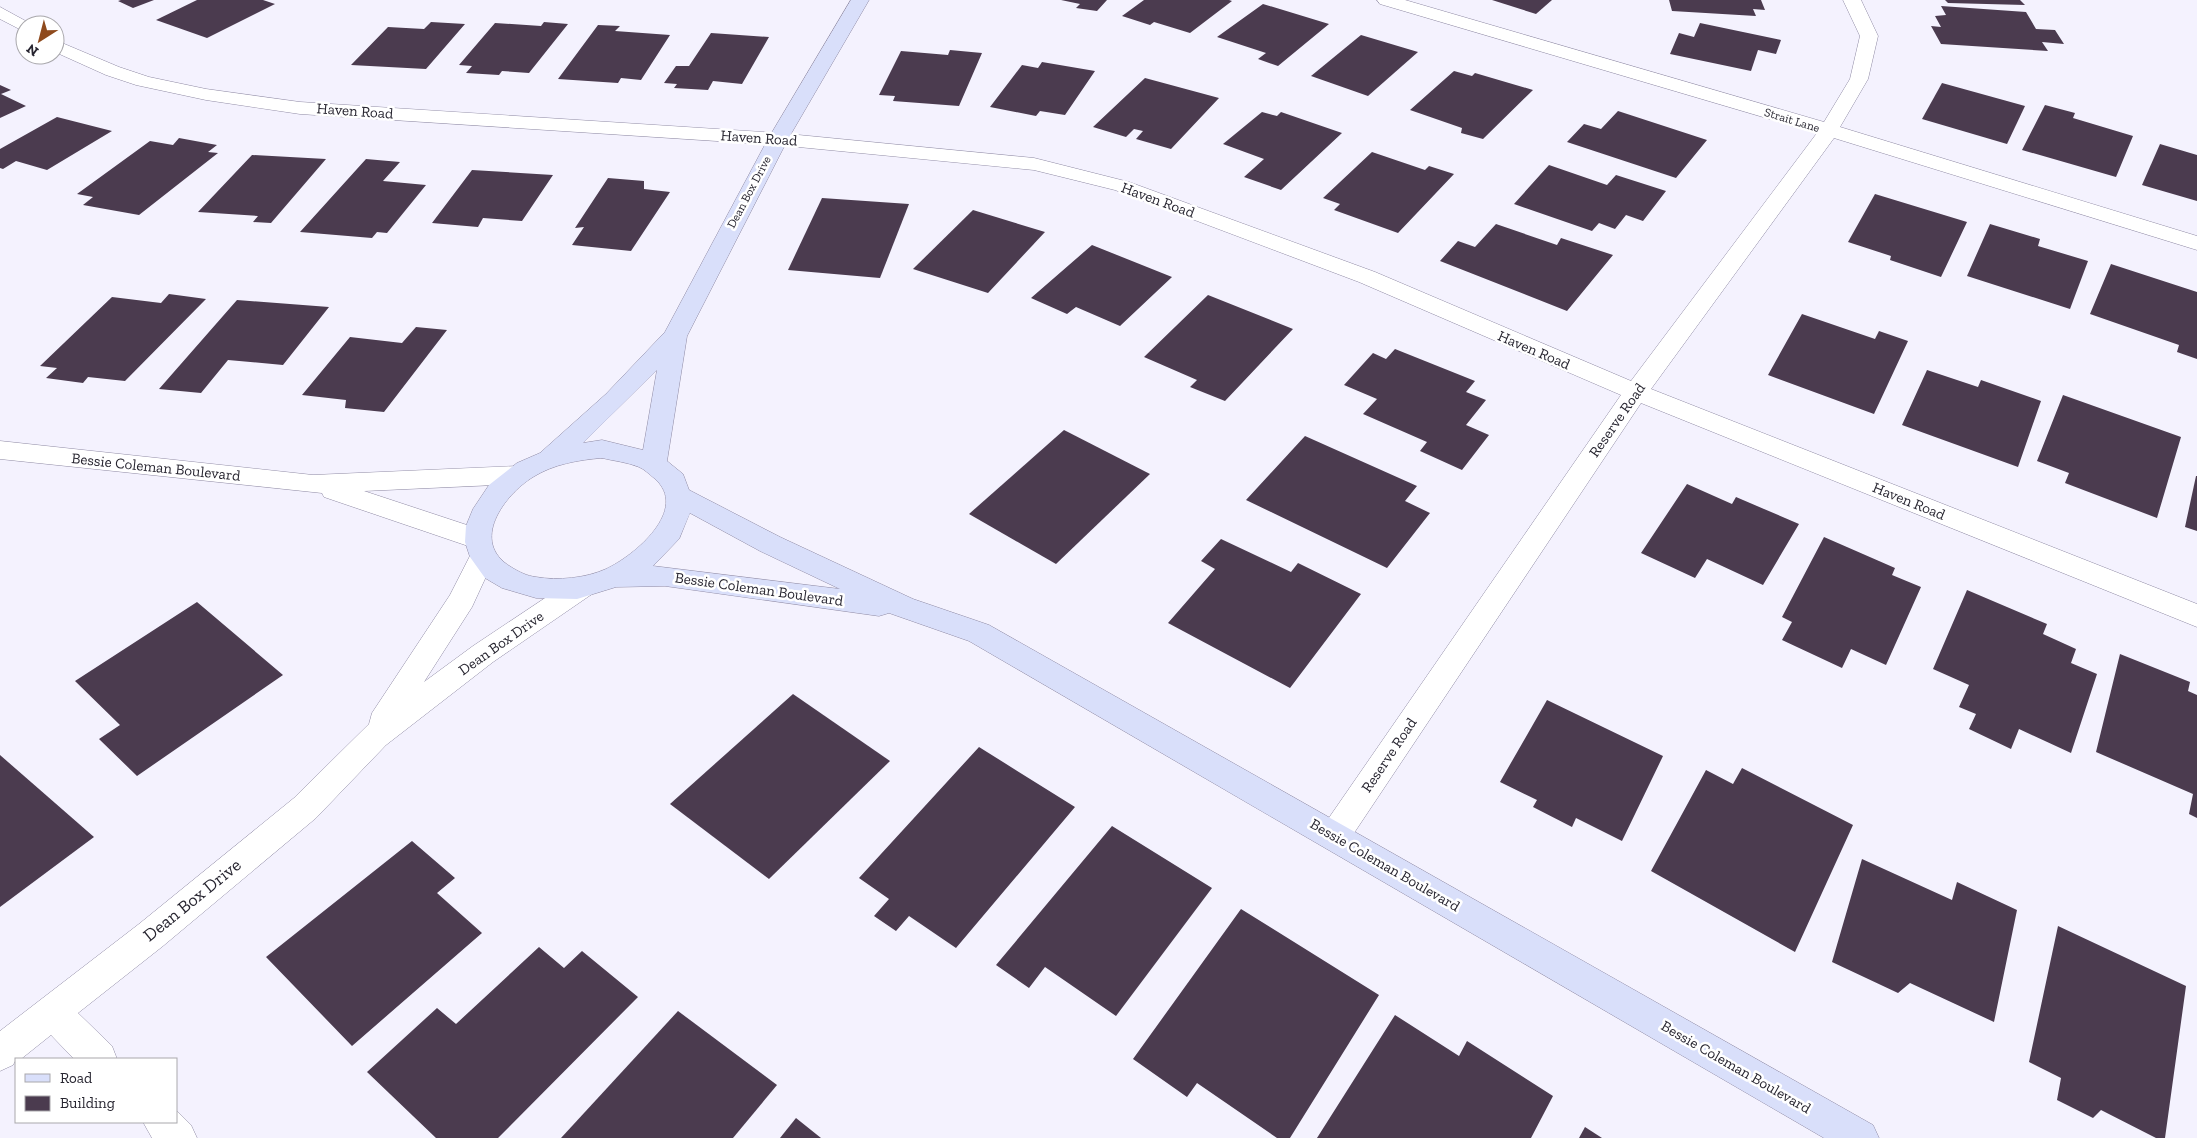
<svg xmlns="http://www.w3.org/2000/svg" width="2197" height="1138" viewBox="0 0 2197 1138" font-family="'Zilla Slab',serif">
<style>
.building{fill:#4b3b4f}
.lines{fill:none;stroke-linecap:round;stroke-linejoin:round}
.street-casing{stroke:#8f8aa4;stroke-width:1}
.secondary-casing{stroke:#8f8aa4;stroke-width:1}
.street{fill:#fff;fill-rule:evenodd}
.secondary{fill:#d9dffa;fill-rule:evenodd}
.labels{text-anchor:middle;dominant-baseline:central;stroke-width:5;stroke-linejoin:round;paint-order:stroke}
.far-street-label{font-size:12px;fill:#272530;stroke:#fff}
.street-label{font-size:15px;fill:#272530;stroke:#fff}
.near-street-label{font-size:18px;fill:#272530;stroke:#fff}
</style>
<rect width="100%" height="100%" fill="#f4f2fe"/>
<g class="building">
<path d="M121,0H154L133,8L118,1Z"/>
<path d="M197,0H263L275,4L207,38L156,20Z"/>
<path d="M1061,0H1107L1097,11L1076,8L1080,4Z"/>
<path d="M1144,0H1229L1232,1L1190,33L1154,22L1150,25L1122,16Z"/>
<path d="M1492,0H1552L1536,14Z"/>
<path d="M1669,0H1761L1765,10L1753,9L1756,16L1672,11Z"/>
<path d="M1945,0H2020L2025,5L1948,3Z"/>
<path d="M1263,4L1329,24L1278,66L1258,59L1266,53L1217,37Z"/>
<path d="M1941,6L2026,12L2036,29L2055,30L2064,44L2042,42L2048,51L1941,44L1931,26L1941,27L1935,16L1946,15Z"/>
<path d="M431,22L465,24L426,69L351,65L388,27L424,29Z"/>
<path d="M544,22L568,24L529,73L502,71L499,75L466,73L472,66L459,65L495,23L541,26Z"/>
<path d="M1700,23L1781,40L1776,54L1758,50L1751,71L1670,54L1679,33L1694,37Z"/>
<path d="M598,25L620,26L615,31L670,35L641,80L621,78L618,83L558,79Z"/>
<path d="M711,33L769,37L742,84L713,81L708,90L674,88L677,84L664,83L676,66H689Z"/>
<path d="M1361,35L1418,52L1368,96L1311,76Z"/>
<path d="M950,50L982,53L959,106L893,101L895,96L879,95L901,51L948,55Z"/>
<path d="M1042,62L1095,71L1065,115L1040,111L1036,116L990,107L1022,65L1038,68Z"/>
<path d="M1454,71L1472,76L1475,73L1533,90L1483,139L1461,133L1462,128L1410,110Z"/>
<path d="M1145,78L1219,98L1171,149L1136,139L1143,131L1134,129L1126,137L1093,127Z"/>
<path d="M1942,83L2025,106L2007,144L1922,119Z"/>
<path d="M0,85L11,90L1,94L26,106L0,118Z"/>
<path d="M2045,105L2075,113L2073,118L2133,136L2116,177L2022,150Z"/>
<path d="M1618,111L1707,140L1676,178L1567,142L1584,124L1601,129Z"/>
<path d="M1262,112L1277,116L1281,112L1342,133L1281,190L1244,177L1264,159L1223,144Z"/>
<path d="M57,117L112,131L47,170L16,161L3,169L0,168V149Z"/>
<path d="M179,138L217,145L208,152L218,153L139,215L83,205L93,197L77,194L150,141L173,145Z"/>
<path d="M2160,144L2197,155V201L2142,185Z"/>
<path d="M1372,152L1425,170L1429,166L1454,174L1398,233L1334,210L1340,204L1323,198Z"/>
<path d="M252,155L326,159L271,223L253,222L258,216L198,212Z"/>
<path d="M366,159L400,162L383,181L426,185L387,233L377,232L372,238L300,232Z"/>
<path d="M1549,165L1607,185L1616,175L1666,191L1643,221L1626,215L1615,229L1599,223L1592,231L1514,204Z"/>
<path d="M472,170L553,175L522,221L483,218L478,227L432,223Z"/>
<path d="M608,178L644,181V189L670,192L631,251L572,245L584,227L575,228Z"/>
<path d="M1875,194L1967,222L1941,277L1890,260L1891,256L1848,242Z"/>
<path d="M822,198L909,204L880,278L788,270Z"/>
<path d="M973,210L1045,232L988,293L913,269Z"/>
<path d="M1496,224L1557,245L1561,238L1613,255L1567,311L1440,261L1458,241L1475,247Z"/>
<path d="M1990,224L2040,239L2038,246L2088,261L2070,309L1967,276Z"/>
<path d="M1092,245L1172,277L1120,326L1076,307L1067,314L1031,298Z"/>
<path d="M2111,264L2197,292V359L2177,352L2179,345L2090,314Z"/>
<path d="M169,294L206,299L125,381L88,377L83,383L46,378L57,368L40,366L112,297L161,303Z"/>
<path d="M1208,295L1293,329L1225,401L1190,387L1197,380L1144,357Z"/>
<path d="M237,300L329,307L283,365L228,360L201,393L159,389Z"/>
<path d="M1802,314L1875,339L1879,331L1908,341L1874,414L1768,375Z"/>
<path d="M416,327L447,330L384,412L345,408L346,400L302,395L350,337L402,343Z"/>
<path d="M1395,349L1475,381L1466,392L1486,400L1466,425L1489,435L1462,470L1420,451L1427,442L1363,414L1377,399L1344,385L1373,353L1386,359Z"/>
<path d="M1927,370L1978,387L1981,380L2041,401L2018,467L1902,425Z"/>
<path d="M2063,395L2181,437L2157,518L2065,483L2069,473L2037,461Z"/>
<path d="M1064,430L1150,474L1056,564L969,514Z"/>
<path d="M1305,436L1417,486L1405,501L1430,513L1387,568L1246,500Z"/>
<path d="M2196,476H2197V531L2185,527Z"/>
<path d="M1687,484L1732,504L1736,497L1799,524L1763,585L1707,559L1695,578L1641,553Z"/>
<path d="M1824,537L1895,568L1892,575L1921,587L1886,665L1851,649L1842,668L1782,640L1792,622L1782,617Z"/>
<path d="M1221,539L1291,572L1298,563L1361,594L1290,688L1168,623L1215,569L1201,561Z"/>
<path d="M1967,590L2047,624L2043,634L2076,649L2071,663L2097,674L2071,753L2019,729L2011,749L1969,729L1976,714L1959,707L1969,685L1933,669Z"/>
<path d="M197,602L283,675L137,776L99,739L120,725L75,681Z"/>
<path d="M2120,654L2190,682L2188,691L2197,695V818L2189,814L2193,794L2096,752Z"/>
<path d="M793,694L890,761L769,879L670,804Z"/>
<path d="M1547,700L1663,756L1622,841L1576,818L1572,827L1533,807L1537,800L1500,782Z"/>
<path d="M979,747L1075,807L956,948L909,916L896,931L874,916L889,899L859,878Z"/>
<path d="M0,755L94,837L0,907Z"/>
<path d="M1742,768L1853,825L1795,952L1651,871L1706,770L1733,784Z"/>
<path d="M1112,826L1212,888L1116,1016L1045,967L1029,988L996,965Z"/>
<path d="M412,841L455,878L437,893L482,933L352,1046L266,957Z"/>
<path d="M1862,859L1952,900L1957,882L2017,910L1994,1022L1910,983L1898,993L1832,962Z"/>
<path d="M1241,909L1379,995L1290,1138H1277L1197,1083L1187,1097L1133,1059Z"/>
<path d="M2058,926L2186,986L2165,1138H2156L2101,1110L2093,1118L2057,1100L2061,1078L2029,1062Z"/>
<path d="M539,947L564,968L582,951L638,997L498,1138H436L367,1072L437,1008L456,1024Z"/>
<path d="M678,1011L777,1085L733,1138H561Z"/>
<path d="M1395,1015L1459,1056L1467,1041L1553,1096L1531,1138H1317Z"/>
<path d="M796,1118L821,1138H780Z"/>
<path d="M1585,1127L1602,1138H1579Z"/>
</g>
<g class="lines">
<defs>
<g id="street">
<path d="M1377,0H1405L1824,122L1850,79L1860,36L1843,0H1861L1878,36L1868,79L1840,127L2197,236V250L1834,138L1651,389L2197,604V627L1641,403L1346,845L1335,849L1324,845L1319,835L1324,825L1621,395L1359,282L1115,190L1034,170L778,145L300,114L206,100L136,85L106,75L55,52V40L119,67L149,77L206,89L300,102L778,133L1034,158L1129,182L1375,272L1631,381L1817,133L1380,4Z"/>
<path d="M0,7L33,25H25V32L0,19Z"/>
<path d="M0,441L313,475L518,466L527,469L531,475L527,481L518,484L364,491L488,532L491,539L486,546L492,548L496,555L472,607L424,682L473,646L572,580L582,577L592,580L596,587L592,594L493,662L386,745L316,818L163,946L78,1013L112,1046L117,1059H74L51,1035L21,1059H16L13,1065L0,1071V1031L139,924L294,798L369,724L372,713L450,595L474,548L324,497L322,493L0,459Z"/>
<path d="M176,1110L191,1125L197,1138H152L143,1122H176Z"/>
</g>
<path id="secondary" d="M851,0H869L788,139L687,336L667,461L683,474L689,490L780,537L913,599L989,625L1873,1125L1879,1138H1824L969,641L889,613L879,616L665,586L616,587L577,599L536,598L502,588L485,578L470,557L465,542L466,526L473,509L489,485L517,463L540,453L606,394L665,332L768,139ZM657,370L643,450L602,440L583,443ZM602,458C614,461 627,462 639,467C644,469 649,474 654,478C691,509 634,556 606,569C586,578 558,581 536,577C527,576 519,572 511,567C469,542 504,495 533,477C554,464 578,460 602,458ZM690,513L760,551L840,589L653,566L679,539Z"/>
</defs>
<use href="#street" class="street-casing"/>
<use href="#secondary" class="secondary-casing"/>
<use href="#street" class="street"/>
<use href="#secondary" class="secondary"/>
</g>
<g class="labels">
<g class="far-street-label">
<text transform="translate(1792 120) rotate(17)">Strait Lane</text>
<text transform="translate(749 192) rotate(-62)">Dean Box Drive</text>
</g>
<g class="street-label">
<text transform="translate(355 111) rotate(4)">Haven Road</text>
<text transform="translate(759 138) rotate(4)">Haven Road</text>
<text transform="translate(1158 200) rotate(20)">Haven Road</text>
<text transform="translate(1534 350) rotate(23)">Haven Road</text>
<text transform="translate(1617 420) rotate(-55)">Reserve Road</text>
<text transform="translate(156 467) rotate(6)">Bessie Coleman Boulevard</text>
<text transform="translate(1909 501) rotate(22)">Haven Road</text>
<text transform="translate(759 589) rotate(8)">Bessie Coleman Boulevard</text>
<text transform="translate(501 643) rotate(-35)">Dean Box Drive</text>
<text transform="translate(1389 755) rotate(-56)">Reserve Road</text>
<text transform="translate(1385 865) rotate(30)">Bessie Coleman Boulevard</text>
<text transform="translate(1736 1067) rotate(30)">Bessie Coleman Boulevard</text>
</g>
<g class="near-street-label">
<text transform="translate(192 900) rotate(-39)">Dean Box Drive</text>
</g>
</g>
<rect x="15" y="1058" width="162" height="65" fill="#ffffff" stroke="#a9a8ac"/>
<rect x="25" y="1074" width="25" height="8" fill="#d9dffa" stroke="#a9a8ac"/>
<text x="60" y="1083" font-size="15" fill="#272530">Road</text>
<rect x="25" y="1096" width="25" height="15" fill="#4b3b4f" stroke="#a9a8ac"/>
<text x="60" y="1108" font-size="15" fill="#272530">Building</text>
<g transform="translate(40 40) rotate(216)"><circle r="24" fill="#ffffff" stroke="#a9a8ac"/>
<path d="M0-4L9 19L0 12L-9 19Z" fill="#8e4a1d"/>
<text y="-8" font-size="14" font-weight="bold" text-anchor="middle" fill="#272530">N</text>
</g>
</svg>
